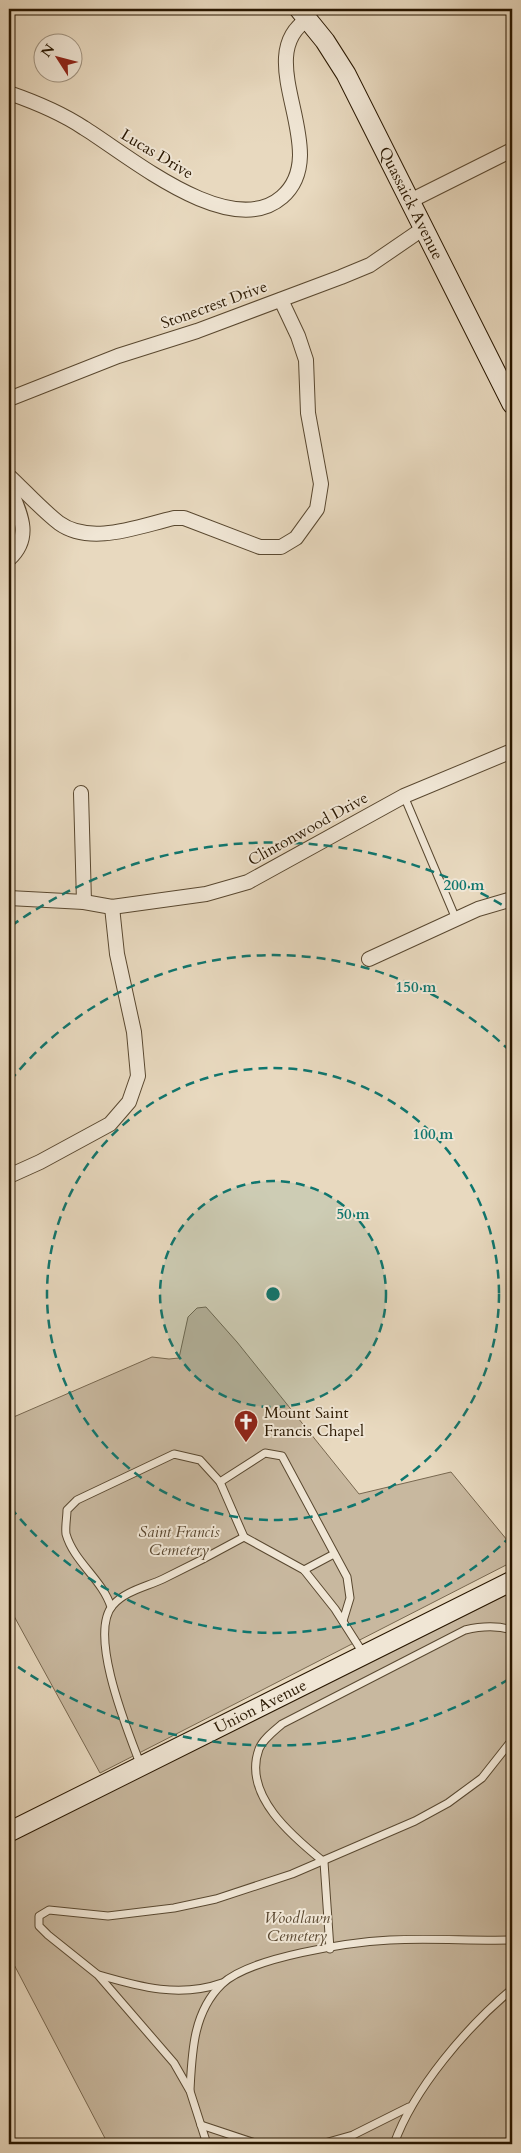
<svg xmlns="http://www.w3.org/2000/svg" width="521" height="2153" viewBox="0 0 521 2153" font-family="Cardo,serif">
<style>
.green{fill:#c8b89f;stroke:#786850}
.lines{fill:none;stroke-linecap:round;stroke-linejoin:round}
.lane-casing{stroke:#594830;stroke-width:9}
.street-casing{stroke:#594830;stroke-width:16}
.secondary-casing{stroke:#291700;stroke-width:21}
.lane{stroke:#f0e6d5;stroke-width:7}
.street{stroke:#f0e6d5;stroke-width:14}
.secondary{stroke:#f0e6d5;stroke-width:19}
.ring{fill:none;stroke:#0f766e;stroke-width:2.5;stroke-dasharray:9 6}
.labels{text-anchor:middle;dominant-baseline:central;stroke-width:4;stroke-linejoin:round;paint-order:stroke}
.street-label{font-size:16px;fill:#291700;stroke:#f0e6d5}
.poi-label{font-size:16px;fill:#291700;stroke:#f0e6d5;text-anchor:start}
.park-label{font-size:16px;font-style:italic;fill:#594730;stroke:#f0e6d5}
.centre{fill:#0f766e;stroke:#f0e6d5;stroke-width:2.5}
.ring-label{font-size:15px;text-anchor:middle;font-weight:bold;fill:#0f766e;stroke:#f0e6d5;stroke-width:4;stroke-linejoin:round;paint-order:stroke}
</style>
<rect width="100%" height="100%" fill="#e8d9bf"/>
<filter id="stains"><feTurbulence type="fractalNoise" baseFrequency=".004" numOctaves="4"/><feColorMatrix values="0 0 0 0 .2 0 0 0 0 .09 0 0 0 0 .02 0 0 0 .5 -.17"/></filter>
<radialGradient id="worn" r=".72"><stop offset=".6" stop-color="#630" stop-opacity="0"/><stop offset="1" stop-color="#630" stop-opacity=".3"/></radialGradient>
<g class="green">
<path d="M206,1307L237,1342L359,1494L451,1472L512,1546V1562L100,1773L9,1607V1419L152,1357L169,1359L179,1358L188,1317L197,1308Z"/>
<path d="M512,1577V2144H108L9,1955V1832Z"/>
</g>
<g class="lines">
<defs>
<g id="lane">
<path d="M404,796L456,919"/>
<path d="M220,1482L265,1453L282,1456L347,1577L350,1598L343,1621"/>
<path d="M304,1570L334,1554"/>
<path d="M111,1607C102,1579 74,1562 66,1534C65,1527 67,1517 67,1510L77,1500L174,1454L200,1460L220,1482L244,1537"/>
<path d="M141,1766C129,1734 87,1634 113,1605C125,1591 146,1587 163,1579C190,1566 217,1552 244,1537L304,1570L335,1609L363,1653"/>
<path d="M330,1949L324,1862C293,1837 242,1795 259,1749C263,1739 274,1731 282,1724L465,1630C482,1626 496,1625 512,1630"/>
<path d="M99,1975C140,1987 180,1998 222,1983"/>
<path d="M190,2090C192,2052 193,2012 222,1984C250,1957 351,1942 390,1940C431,1938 472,1941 512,1940"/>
<path d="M201,2125L258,2144"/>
<path d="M207,2144L190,2091L174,2063L98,1975L48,1935L39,1926V1916L49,1910L108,1916L174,1908L216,1899L292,1874L415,1821L448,1803L482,1778L512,1740"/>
<path d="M321,2144L353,2135L409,2107"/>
<path d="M394,2144C414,2088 467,2027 512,1989"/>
</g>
<g id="street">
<path d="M9,93C35,102 60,112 84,128C128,155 230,242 282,197C335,151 248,57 308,19"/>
<path d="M410,201L512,150"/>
<path d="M9,399L118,356L197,331L341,277L370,265L424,228"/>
<path d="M9,476C25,491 41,509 59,523C91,546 139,526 174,518H184L260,547H281L296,538L317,509L321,484L308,413L306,360L298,336L281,300"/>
<path d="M9,487C20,513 33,537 9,559"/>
<path d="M81,793L84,902"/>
<path d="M9,898L84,902L112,907L206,894L248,882L404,796L512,751"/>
<path d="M369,959L478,909L512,899"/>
<path d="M9,1176L40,1162L110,1124L129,1102L138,1076L134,1032L117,954L112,907"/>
</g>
<g id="secondary">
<path id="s1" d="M299,9L325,41L346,74L512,404"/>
<path id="s2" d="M9,1832L512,1581"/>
</g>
</defs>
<use href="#lane" class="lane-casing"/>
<use href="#street" class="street-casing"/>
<use href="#secondary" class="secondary-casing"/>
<use href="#lane" class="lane"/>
<use href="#street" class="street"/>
<use href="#secondary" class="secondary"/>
</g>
<circle cx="273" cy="1294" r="113" fill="#0f766e" fill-opacity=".12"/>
<g class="ring">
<circle cx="273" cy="1294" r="113"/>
<circle cx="273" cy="1294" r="226"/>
<path d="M511 1536A339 339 0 0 1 10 1507M10 1081A339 339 0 0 1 511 1052"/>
<path d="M509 1679A452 452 0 0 1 11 1662M11 926A452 452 0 0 1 509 909"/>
</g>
<defs>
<symbol id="church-pin" viewBox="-11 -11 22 30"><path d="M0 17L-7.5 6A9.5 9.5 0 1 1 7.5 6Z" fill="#8f2418" stroke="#f0e6d5"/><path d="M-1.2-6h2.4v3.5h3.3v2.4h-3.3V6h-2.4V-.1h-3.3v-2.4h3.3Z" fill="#fff"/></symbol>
</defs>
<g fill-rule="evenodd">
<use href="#church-pin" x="232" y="1408" width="28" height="38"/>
</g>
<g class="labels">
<g class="street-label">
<text transform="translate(157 154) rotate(31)">Lucas Drive</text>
<text stroke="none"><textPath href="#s1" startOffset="225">Quassaick Avenue</textPath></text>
<text transform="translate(214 305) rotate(-20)">Stonecrest Drive</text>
<text transform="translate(308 829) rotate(-29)">Clintonwood Drive</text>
<text stroke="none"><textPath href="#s2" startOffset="281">Union Avenue</textPath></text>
</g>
<g class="poi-label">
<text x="264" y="1413">Mount Saint<tspan x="264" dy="18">Francis Chapel</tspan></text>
</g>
<g class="park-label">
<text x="179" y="1532">Saint Francis<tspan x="179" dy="18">Cemetery</tspan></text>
<text x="297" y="1918">Woodlawn<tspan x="297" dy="18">Cemetery</tspan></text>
</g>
</g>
<circle cx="273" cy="1294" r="8" class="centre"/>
<g class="ring-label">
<text x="464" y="890">200 m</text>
<text x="416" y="992">150 m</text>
<text x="433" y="1139">100 m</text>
<text x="353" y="1219">50 m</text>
</g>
<rect width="521" height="2153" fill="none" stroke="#e8d9bf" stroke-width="30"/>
<rect x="10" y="10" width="501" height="2133" fill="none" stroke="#291700" stroke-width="2.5"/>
<rect x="15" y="15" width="491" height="2123" fill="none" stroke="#291700"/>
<g transform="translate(58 58) rotate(306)"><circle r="24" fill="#f0e6d5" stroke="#a09380"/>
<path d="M0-4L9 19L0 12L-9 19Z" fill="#8f2418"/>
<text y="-8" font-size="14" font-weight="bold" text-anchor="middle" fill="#291700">N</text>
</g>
<rect width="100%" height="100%" filter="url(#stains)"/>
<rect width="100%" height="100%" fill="url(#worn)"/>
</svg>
